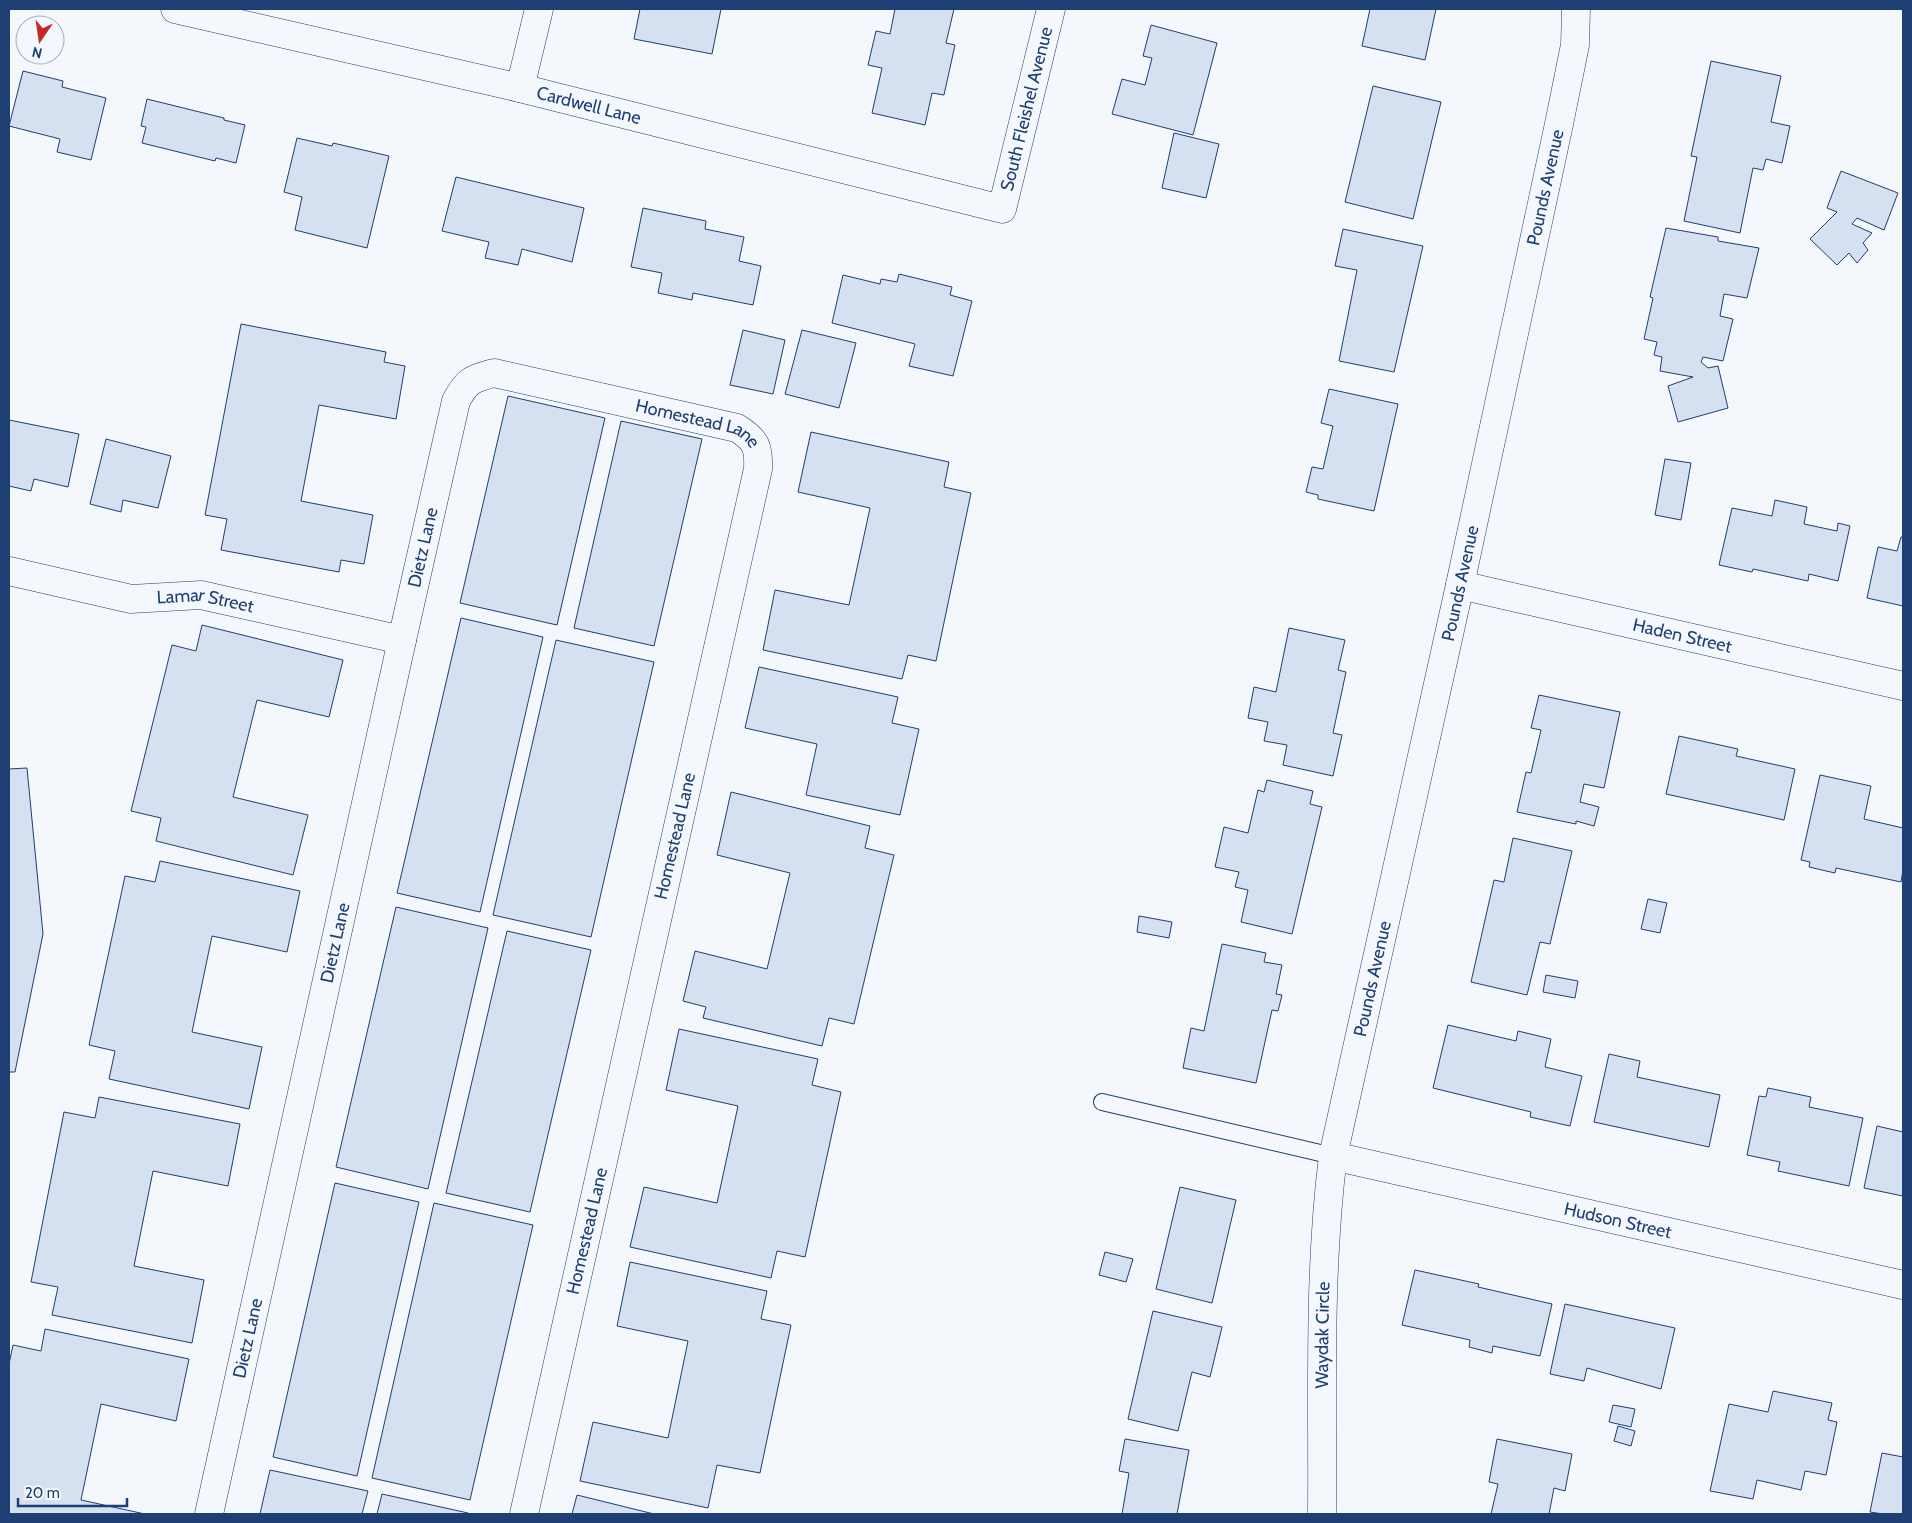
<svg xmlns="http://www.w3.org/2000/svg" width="1912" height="1523" viewBox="0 0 1912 1523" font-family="Cabin,sans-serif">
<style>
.building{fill:#d5e0f0;stroke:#1d3f73}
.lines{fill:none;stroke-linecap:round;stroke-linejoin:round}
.service-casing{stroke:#1d3f73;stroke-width:18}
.minor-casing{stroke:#1d3f73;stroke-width:29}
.service{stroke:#f4f7fb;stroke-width:16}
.minor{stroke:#f4f7fb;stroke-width:28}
.labels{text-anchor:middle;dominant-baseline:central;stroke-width:4;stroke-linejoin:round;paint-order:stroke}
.street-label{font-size:18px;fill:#1d3f73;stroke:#f4f7fb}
</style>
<rect width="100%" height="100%" fill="#f4f7fb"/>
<g class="building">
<path d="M640,9H721L712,54L634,39Z"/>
<path d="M895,9H954L946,43L955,45L944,95L932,93L925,125L872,113L882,68L868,65L876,31L890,34Z"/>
<path d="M1370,9H1436L1425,60L1362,46Z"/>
<path d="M1151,25L1217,43L1193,135L1112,114L1122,79L1145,85L1152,58L1143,56Z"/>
<path d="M1711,61L1781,76L1771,122L1790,126L1782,163L1766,159L1763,170L1753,168L1740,233L1684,221L1697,157L1691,156Z"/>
<path d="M23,71L63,81L62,87L106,98L91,160L57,152L60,139L9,126Z"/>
<path d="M1373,86L1441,102L1413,219L1345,202Z"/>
<path d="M147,99L224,118V120L245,125L236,163L216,158L215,161L142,143L146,127L141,126Z"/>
<path d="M1174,133L1219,144L1206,198L1162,188Z"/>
<path d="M297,138L332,146L333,143L389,156L367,248L295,230L302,197L284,192Z"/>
<path d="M1841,171L1898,193L1884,230L1857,218L1852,224L1872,233L1863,243L1868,250L1857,263L1849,253L1837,265L1810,239L1837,212L1827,208Z"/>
<path d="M456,177L584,208L572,262L522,249L518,265L485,258L489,242L442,231Z"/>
<path d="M643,208L706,221L705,229L744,237L739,261L761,266L753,305L693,293L692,300L658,293L662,273L631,267Z"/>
<path d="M1666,228L1718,237V241L1759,248L1747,298L1724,294L1720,316L1733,319L1723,361L1703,357L1701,362L1708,368L1718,366L1728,408L1678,422L1668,386L1693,377L1660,371L1662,357L1654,355L1657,342L1644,339L1653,298L1650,297Z"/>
<path d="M1343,229L1423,246L1394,372L1339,361L1357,270L1335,266Z"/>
<path d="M899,274L952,287L950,295L972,301L953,376L909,366L915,344L832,323L843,275L880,284L881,279L897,282Z"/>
<path d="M241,324L386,352L384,362L405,366L396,419L319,405L301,501L373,515L364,564L341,560L339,572L221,550L227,519L205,515Z"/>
<path d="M743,330L785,340L773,394L730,385Z"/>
<path d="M802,330L856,343L839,408L785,394Z"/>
<path d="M1329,389L1398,404L1374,511L1318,499V495L1306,492L1312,467L1323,469L1333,426L1321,423Z"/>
<path d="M508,396L605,418L557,625L460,603Z"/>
<path d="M9,420L79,434L68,487L34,479L31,491L9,486Z"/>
<path d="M621,421L702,439L654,646L574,628Z"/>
<path d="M811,432L949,462L944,487L971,493L936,661L908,655L902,679L763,650L775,590L849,605L870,508L798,492Z"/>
<path d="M106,439L171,456L158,508L123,500L121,512L90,504Z"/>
<path d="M1665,459L1691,463L1681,520L1655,515Z"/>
<path d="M1775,500L1807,507L1804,524L1837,531L1838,523L1850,526L1838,581L1809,574L1808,581L1753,569L1752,572L1719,565L1732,508L1772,516Z"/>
<path d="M1901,537H1903V606L1867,598L1878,547L1897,551Z"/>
<path d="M461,618L543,637L480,912L397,893Z"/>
<path d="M202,625L343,660L329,717L257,700L233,797L308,815L293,875L156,841L161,818L131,811L172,645L196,651Z"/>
<path d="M1289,628L1345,640L1338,670L1346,672L1333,733L1342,735L1333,776L1283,765L1287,745L1264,741L1268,722L1248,718L1254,687L1276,692Z"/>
<path d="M556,640L654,662L591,937L493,915Z"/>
<path d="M759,667L898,697L892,723L919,729L900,815L806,795L817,744L745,728Z"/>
<path d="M1539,695L1620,712L1604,788L1584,784L1580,802L1599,807L1594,826L1576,821V824L1517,812L1526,772L1531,773L1541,730L1531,728Z"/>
<path d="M1679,736L1738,749L1736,756L1795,769L1784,820L1666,794Z"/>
<path d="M27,768L43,934L15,1072H9V769Z"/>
<path d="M1820,775L1871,786L1864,819L1903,828V870L1901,882L1836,868L1835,873L1809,867L1810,862L1801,860Z"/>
<path d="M1267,780L1313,791L1310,804L1322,807L1292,934L1241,922L1248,890L1235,887L1239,872L1215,867L1224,827L1248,833L1258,790L1264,792Z"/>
<path d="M731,792L870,826L865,848L894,855L854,1024L829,1018L822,1046L703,1018L706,1007L683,1001L695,951L767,969L790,873L717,855Z"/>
<path d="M1513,838L1572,851L1550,944L1540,942L1527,995L1471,982L1494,880L1504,882Z"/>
<path d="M160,861L300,891L287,952L212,936L192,1032L262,1047L249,1109L109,1079L115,1051L89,1045L125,876L155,882Z"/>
<path d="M1648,899L1667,903L1660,933L1641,929Z"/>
<path d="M396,907L488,928L428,1189L336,1167Z"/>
<path d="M1139,916L1172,922L1169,938L1137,932Z"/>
<path d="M507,931L591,950L530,1212L446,1193Z"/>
<path d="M1222,944L1266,953L1264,962L1282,965L1276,994L1282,995L1278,1011L1272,1010L1256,1083L1183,1068L1191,1028L1204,1031Z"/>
<path d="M1546,975L1578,981L1575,998L1543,992Z"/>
<path d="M1448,1025L1516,1041L1518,1031L1551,1039L1545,1067L1582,1076L1570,1126L1530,1117L1531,1112L1433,1088Z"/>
<path d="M679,1029L818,1059L812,1085L841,1092L805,1257L777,1251L771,1278L630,1247L644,1187L717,1203L738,1106L666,1090Z"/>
<path d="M1609,1054L1640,1061L1637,1077L1720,1095L1709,1147L1594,1122Z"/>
<path d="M1768,1088L1811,1097L1809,1107L1863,1118L1849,1186L1778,1171L1780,1162L1747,1155L1759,1096L1766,1097Z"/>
<path d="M99,1097L240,1124L228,1186L153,1171L134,1266L204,1280L192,1343L52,1315L58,1287L31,1282L64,1112L95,1118Z"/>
<path d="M1877,1126L1903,1132V1196L1864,1188Z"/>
<path d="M335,1183L419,1202L357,1476L273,1457Z"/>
<path d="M1180,1187L1236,1200L1212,1303L1156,1289Z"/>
<path d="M434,1203L533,1225L470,1500L372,1478Z"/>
<path d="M1105,1252L1133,1259L1126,1282L1099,1275Z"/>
<path d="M630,1262L767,1291L761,1319L791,1325L760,1473L717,1465L708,1508L580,1481L593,1422L668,1438L688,1341L617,1326Z"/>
<path d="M1415,1270L1479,1284L1478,1287L1552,1304L1540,1356L1493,1346L1492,1353L1469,1347L1470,1340L1402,1325Z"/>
<path d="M1565,1304L1675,1328L1661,1389L1587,1368L1584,1381L1550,1374Z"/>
<path d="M1153,1311L1222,1327L1210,1377L1192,1372L1178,1431L1128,1419Z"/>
<path d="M45,1329L189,1359L176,1421L101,1404L81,1500L145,1514H9V1364L13,1345L41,1351Z"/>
<path d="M1773,1391L1832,1403L1828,1420L1837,1422L1826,1475L1805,1471L1801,1490L1757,1480L1753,1499L1710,1491L1729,1404L1768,1412Z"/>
<path d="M1613,1405L1635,1409L1631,1427L1609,1422Z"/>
<path d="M1618,1426L1635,1431L1631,1446L1614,1441Z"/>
<path d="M1125,1439L1189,1450L1177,1514H1122L1129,1473L1119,1471Z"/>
<path d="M1497,1439L1572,1454L1565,1491L1554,1488L1549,1514H1491L1498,1484L1489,1482Z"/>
<path d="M1882,1453L1903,1457V1514H1883L1870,1512Z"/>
<path d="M270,1470L368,1491L362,1514H260Z"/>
<path d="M382,1494L468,1513V1514H377Z"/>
<path d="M577,1495L654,1514H572Z"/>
</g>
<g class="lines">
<defs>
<path id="service" d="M1102,1102L1333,1156"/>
<g id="minor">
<path id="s1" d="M175,9L520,88L1002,209L1051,9"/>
<path d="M520,88L539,9"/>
<path id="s2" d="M9,571L131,599L201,595L402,640"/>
<path id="s3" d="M1460,585L1903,686"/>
<path id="s4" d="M1333,1156L1903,1285"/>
<path id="s5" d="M209,1514L402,640L456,401C467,380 472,379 494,373L737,428C756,440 759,447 758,469L524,1514"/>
<path id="s6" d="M1322,1514C1323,1395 1318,1275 1333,1156L1460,585L1559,124L1575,45L1576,9"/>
</g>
</defs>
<use href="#service" class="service-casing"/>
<use href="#minor" class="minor-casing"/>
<use href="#service" class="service"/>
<use href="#minor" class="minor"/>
</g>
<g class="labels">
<g class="street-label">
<text stroke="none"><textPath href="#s1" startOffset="425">Cardwell Lane</textPath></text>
<text stroke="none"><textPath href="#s1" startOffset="954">South Fleishel Avenue</textPath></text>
<text stroke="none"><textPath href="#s6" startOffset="1350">Pounds Avenue</textPath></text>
<text stroke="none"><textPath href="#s5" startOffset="1400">Homestead Lane</textPath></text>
<text stroke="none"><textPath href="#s5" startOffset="990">Dietz Lane</textPath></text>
<text stroke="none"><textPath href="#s6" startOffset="945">Pounds Avenue</textPath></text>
<text stroke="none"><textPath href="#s2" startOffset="200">Lamar Street</textPath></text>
<text stroke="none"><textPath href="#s3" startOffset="228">Haden Street</textPath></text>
<text transform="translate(675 836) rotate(-77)">Homestead Lane</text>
<text stroke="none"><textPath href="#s5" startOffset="585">Dietz Lane</textPath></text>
<text stroke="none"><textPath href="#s6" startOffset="540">Pounds Avenue</textPath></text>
<text stroke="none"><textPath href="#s4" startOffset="292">Hudson Street</textPath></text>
<text transform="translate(587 1231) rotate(-77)">Homestead Lane</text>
<text stroke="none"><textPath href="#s6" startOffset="179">Waydak Circle</textPath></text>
<text stroke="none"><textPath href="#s5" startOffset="180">Dietz Lane</textPath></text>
</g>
</g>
<rect width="1912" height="1523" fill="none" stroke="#1d3f73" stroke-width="20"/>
<g transform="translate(40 40) rotate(193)"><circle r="24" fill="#f4f7fb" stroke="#9eadc5"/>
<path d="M0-4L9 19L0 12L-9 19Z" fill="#c62828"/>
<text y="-8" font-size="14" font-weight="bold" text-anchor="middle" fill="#1d3f73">N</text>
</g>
<path d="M18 1498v8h109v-8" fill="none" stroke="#1d3f73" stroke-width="2.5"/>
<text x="25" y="1498" font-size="15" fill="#1d3f73" stroke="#f4f7fb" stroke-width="4" paint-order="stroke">20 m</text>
</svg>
